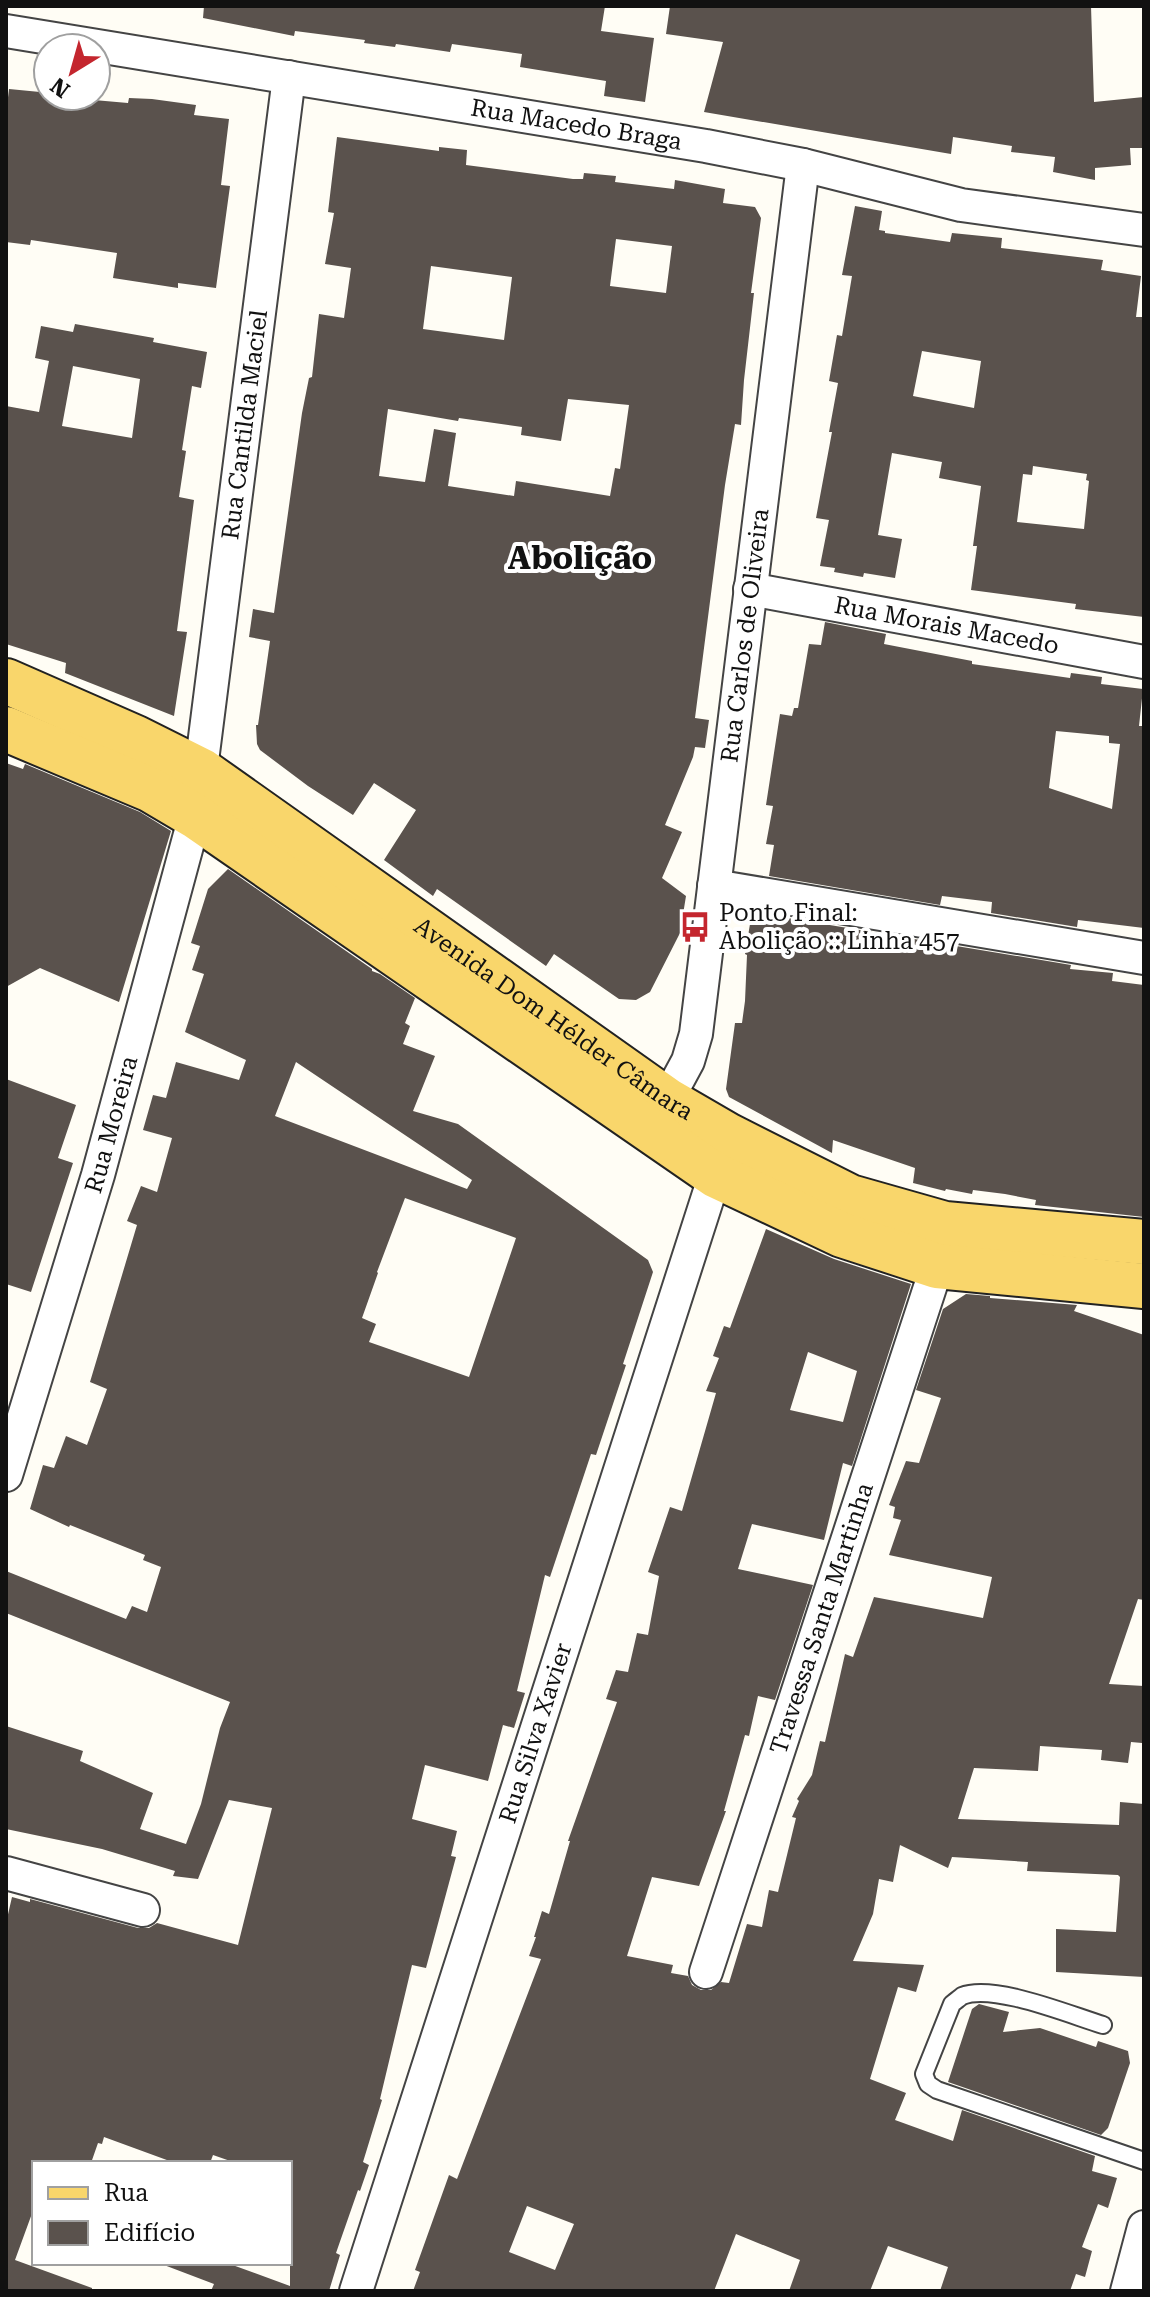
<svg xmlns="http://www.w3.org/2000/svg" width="1150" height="2297" viewBox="0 0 1150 2297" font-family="'Roboto Serif',serif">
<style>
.building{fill:#5a524d;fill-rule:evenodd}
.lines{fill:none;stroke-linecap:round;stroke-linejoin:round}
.service-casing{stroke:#444;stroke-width:20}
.minor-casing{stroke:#444;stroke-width:36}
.primary-casing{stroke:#222;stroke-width:48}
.service{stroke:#fff;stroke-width:16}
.minor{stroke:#fff;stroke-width:32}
.primary{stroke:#f9d66b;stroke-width:44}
.labels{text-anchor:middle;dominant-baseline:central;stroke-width:8;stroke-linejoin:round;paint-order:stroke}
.street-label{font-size:24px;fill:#111;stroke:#fff}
.poi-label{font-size:24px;fill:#111;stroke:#fff;text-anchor:start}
.district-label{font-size:32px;font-weight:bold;fill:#111;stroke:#fff}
</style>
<rect width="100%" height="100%" fill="#fffdf5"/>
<g class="building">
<path d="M204,6H605L601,31L654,38L645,102L604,96L606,81L520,67L522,54L452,44L450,52L396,44L395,47L364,43L365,40L295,31L294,36L203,18Z"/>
<path d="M670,6H1091L1094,102L1144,97V148H1130L1131,165L1095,168V180L1053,172L1055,157L1011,152L1012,146L953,137L951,154L704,112L723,42L666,34Z"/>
<path d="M9,89L40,92L48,94V96L128,103L129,98L152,99L196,105L194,115L229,119L221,185L230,186L216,288L178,283V288L113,278L117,253L31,240L30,245L6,242V114Z"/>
<path d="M337,137L439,151V147L467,150L466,165L573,179H583L584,173L616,176L615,182L674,189L675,180L725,189L723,203L755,207L761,218L751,293H754L744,380L741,425L735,424L725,485L695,718L709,720L705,748L695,747L693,757L665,825L682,832L662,878L686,896L680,933L650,992L636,1000L619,999L554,954L546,966L437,889L433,896L384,860L416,810L374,783L353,815L308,786L260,750L257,744L256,725H258L270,641L249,637L253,609L274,613L302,413L309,378L312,377L319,314L344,318L351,268L325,264L334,213L328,212ZM616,239L672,246L666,293L610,286ZM431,266L512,277L504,340L423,329ZM568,399L629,405L620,469L615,468L610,496L516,481L514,496L448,486L456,433L434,429L425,482L379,476L388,409L458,421L459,418L522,427L521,435L561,441Z"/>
<path d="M855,206L882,211L879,230L885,231V233L950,242L952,233L1002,238L1001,248L1103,260L1101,270L1141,276L1136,317H1144V617L1075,609L1076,604L971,590L977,546H973L981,486L939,478L942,462L892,453L878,535L902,539L895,578L864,573L863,577L834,572L835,568L820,566L829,520L816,518L832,432H829L838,383L829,381L837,335L842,336L852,276L842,275ZM922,351L981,361L974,408L913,396ZM1033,466L1087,474L1086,480L1089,481L1084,529L1017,522L1023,474L1032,475Z"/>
<path d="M75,324L154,338L153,342L207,352L201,388L192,386L182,450L186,451L179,497L194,500L177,631L187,632L174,716L65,673L66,663L6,644V406L39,412L49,361L35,358L41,326L73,332ZM73,366L140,379L132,438L62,426Z"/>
<path d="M825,622L886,634L884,644L972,661V664L1070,678L1071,673L1102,677L1101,684L1143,689L1139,726H1144V928L1078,920L1077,927L991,913L992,902L942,896L940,905L769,876L774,845L766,844L773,806L766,805L780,714L792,716L794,708H798L809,644L821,645ZM1056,731L1109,736V743L1120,744L1112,809L1049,788Z"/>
<path d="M6,763L23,769L25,764L140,812L171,831L119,1002L40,968L6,987Z"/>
<path d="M228,869L372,969V971L380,974L415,998L405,1023L410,1026L403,1044L435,1056L413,1111L458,1124L648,1260L653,1272L623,1364L626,1365L596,1455L591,1454L550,1577L545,1575L517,1691L525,1693L514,1728L503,1725L488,1781L425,1765L412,1819L457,1831L451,1856L456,1857L426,1968L412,1965L380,2099L382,2100L363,2162L369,2165L360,2191L358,2190L336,2253L340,2255L329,2291H211L214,2284L164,2265V2263H227L290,2286V2163H236L213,2155L210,2163H175L104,2137L102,2144L98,2143L91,2163H34V2208L15,2260L92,2288V2291H6V1923L12,1897L30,1902V1899L138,1928H149L157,1923L238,1945L272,1808L229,1800L198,1879L173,1876L175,1871L102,1849L6,1829V1726L83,1751L80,1761L153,1793L140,1829L186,1844L201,1804L220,1728L230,1702L6,1613V1571L126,1619L132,1606L147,1612L161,1567L143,1560L145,1555L70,1525L69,1527L30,1509L43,1465L54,1468L66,1436L87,1445L107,1389L90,1382L137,1225L127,1221L141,1186L157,1192L172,1138L143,1130L153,1095L166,1098L176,1062L239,1080L246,1060L185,1032L204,974L192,970L200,946L191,943L208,889ZM296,1062L472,1180L467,1189L275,1116ZM405,1198L516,1238L469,1377L369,1342L376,1324L362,1318L378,1273L377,1272Z"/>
<path d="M752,912L1071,965L1070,969L1113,973L1112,981L1144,985V1217L1035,1205L1036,1200L1005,1194L973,1190L972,1194L946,1189L945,1191L913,1183L915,1168L833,1140L832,1153L729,1097L726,1089L735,1023H742L745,1001L747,955L745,954Z"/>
<path d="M6,1079L76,1105L58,1158L73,1163L31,1292L6,1284Z"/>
<path d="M766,1229L834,1259L911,1284L852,1466L843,1463L824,1540L752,1524L738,1569L813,1585L775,1700L758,1696L749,1736L745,1735L724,1811H726L699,1886L652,1877L627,1956L673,1965L671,1973L688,1976L692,1985L701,1990H711L721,1982L729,1983L747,1924L762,1927L769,1890L778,1892L796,1818L792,1817L799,1801L797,1799L812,1775L820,1741L825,1742L845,1654L853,1657L874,1597L983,1618L992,1577L889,1555L901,1520L893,1518L895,1507L889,1505L906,1461L919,1463L941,1398L916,1390L943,1309L966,1294L990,1296V1298L1077,1305L1074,1311L1144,1335V1600L1138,1599L1109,1684L1144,1686L1142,1743L1131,1742L1128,1763L1101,1760L1102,1750L1040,1746L1038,1771L974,1768L958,1819L1119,1825L1120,1802L1144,1804V1977L1056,1972V1929L1116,1932L1120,1877L1118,1875L1027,1871L1028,1862L952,1857L948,1868L900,1845L893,1882L879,1879L873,1914L853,1961L924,1965L916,1992L898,1987L870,2079L906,2093L895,2120L953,2141L962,2110L1095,2156L1092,2171L1117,2178L1108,2208L1098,2204L1082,2247L1092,2251L1085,2277L1076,2274L1070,2291H940L948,2267L888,2246L870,2291H789L800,2260L736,2234L714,2291H413L420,2272L415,2270L449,2175L457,2179L541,1959L529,1956L536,1937H534L542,1911L549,1914L570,1841H568L617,1702L606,1699L616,1670L628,1672L637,1633L648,1635L659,1576L648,1572L670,1507L682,1511L716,1393L706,1391L719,1358L713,1356L724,1326L730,1328ZM808,1352L857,1371L843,1422L790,1410ZM527,2206L574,2224L555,2270L509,2252Z"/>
<path d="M979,2004L1009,2012L1003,2032L1040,2028L1096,2047L1098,2041L1128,2051L1130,2063L1108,2128L1101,2135L948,2082L972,2009Z"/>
</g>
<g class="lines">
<defs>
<path id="service" d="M1103,2025C1070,2015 993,1983 962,1996C961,1997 953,2003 952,2004L924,2074L928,2084L937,2090L1144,2161"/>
<g id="minor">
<path id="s1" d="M6,31L706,146L803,165L961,205L1144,230"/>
<path id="s2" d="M750,589L1144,662"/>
<path d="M714,886L1144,958"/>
<path id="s3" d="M667,1100L688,1061L696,1034L803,165"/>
<path id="s4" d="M6,1475L98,1175L195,816L289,77"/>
<path d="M6,1873L143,1910"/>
<path id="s5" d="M706,1972L937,1266"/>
<path id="s6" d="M356,2291L715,1175"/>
<path d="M1127,2291L1144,2227"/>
</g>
<g id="primary">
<path id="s7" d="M6,681L136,738L202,771L667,1100L729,1136L850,1197L945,1224L1144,1242"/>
<path d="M6,729L151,790L195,816L715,1175L842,1235L937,1266L1144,1286"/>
</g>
</defs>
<use href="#service" class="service-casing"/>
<use href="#minor" class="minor-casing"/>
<use href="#primary" class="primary-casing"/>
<use href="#service" class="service"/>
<use href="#minor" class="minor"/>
<use href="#primary" class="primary"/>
</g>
<defs>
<symbol id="bus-bare" viewBox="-9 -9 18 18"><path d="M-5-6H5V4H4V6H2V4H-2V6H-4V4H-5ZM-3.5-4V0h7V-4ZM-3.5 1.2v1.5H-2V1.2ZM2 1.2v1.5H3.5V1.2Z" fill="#c4262e" stroke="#fff" stroke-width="2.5" paint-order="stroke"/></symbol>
</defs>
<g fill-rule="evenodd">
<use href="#bus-bare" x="673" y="905" width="44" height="44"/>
</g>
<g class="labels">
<g class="street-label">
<text stroke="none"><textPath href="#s1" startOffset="578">Rua Macedo Braga</textPath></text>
<text stroke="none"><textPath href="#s4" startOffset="1080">Rua Cantilda Maciel</textPath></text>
<text stroke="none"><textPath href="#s2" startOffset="200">Rua Morais Macedo</textPath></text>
<text stroke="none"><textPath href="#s3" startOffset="474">Rua Carlos de Oliveira</textPath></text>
<text stroke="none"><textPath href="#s7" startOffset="646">Avenida Dom Hélder Câmara</textPath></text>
<text stroke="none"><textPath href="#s4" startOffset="366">Rua Moreira</textPath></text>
<text stroke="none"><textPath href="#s5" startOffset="372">Travessa Santa Martinha</textPath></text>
<text stroke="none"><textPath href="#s6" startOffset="586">Rua Silva Xavier</textPath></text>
</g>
<g class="poi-label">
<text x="719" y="913">Ponto Final:<tspan x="719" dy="28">Abolição :: Linha 457</tspan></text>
</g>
<g class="district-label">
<text x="580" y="558">Abolição</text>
</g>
</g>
<rect width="1150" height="2297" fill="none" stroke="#111111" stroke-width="16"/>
<rect x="32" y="2161" width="260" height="104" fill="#ffffff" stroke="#a0a0a0" stroke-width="2"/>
<rect x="48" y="2187" width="40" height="12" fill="#f9d66b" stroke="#a0a0a0" stroke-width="2"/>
<text x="104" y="2201" font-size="24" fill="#111111">Rua</text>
<rect x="48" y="2221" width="40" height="24" fill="#5a524d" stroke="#a0a0a0" stroke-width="2"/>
<text x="104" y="2241" font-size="24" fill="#111111">Edifício</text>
<g transform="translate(72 72) rotate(217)"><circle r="38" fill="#ffffff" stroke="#a0a0a0" stroke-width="2"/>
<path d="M0-6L14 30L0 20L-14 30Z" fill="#c4262e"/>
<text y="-12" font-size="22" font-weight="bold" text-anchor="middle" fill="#111111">N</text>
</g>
</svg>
